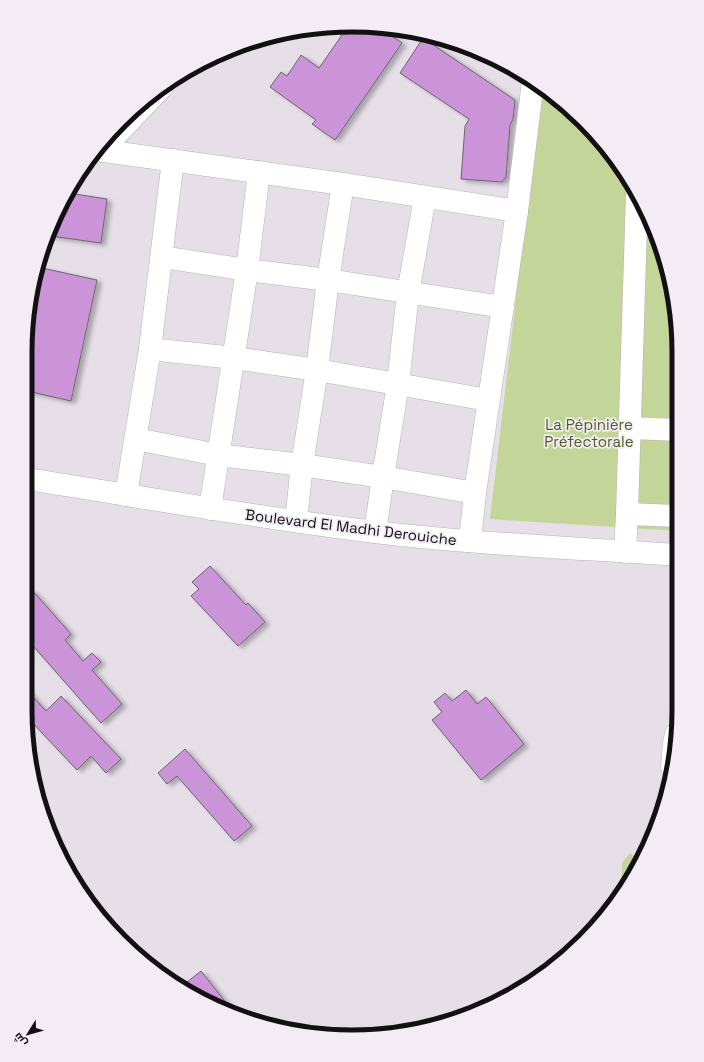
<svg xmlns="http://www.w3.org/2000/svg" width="704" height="1062" viewBox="0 0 704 1062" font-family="'Space Grotesk',Cairo,sans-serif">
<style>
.green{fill:#c4d599}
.building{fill:#cb93d8;stroke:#6c666d;filter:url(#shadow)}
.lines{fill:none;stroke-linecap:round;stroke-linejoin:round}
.minor-casing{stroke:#b8b1b9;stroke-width:23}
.minor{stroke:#fff;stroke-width:22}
.labels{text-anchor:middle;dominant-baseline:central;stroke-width:3.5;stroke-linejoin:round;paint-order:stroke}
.park-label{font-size:15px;fill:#4f5e21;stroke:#f3ecf5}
.street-label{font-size:15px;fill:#131013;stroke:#f3ecf5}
.rim{fill:none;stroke:#131013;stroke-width:5}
</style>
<defs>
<filter id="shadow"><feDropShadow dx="4.5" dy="2.5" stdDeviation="2" flood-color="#0004"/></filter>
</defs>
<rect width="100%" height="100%" fill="#e6dfe8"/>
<g class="green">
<path d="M541,87L568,106L612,153L645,208L668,268L678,331L677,531L490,519Z"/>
<path d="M630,853L641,861L621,891L622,863Z"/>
</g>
<g class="building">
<path d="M329,26L379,27L402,43L335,140L312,124L316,120L270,87L281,72L287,76L301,55L319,68L342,35Z"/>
<path d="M423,38L515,100L513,119L510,125L506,177L502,182L461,179L465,126L469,119L400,73Z"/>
<path d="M68,193L107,199L101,243L50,236L59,208Z"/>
<path d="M42,268L97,280L71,401L27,391L28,309L32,297L35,298Z"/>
<path d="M210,566L246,605L248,603L265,622L238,646L191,596L199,589L192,582Z"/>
<path d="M32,590L71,634L65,640L83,661L92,653L101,662L92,670L122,704L101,723L26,638V595Z"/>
<path d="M25,688L46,711L61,696L121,759L106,773L91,756L77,770L26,716Z"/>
<path d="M466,690L477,704L486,697L524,744L481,780L432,720L442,712L434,702L445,693L452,701Z"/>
<path d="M185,749L252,826L234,841L177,776L167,784L158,773Z"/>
<path d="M201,971L235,1014L227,1012L182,986Z"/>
</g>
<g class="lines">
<defs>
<g id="minor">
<path d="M97,150L343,184L517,211"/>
<path d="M102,150L162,87"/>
<path d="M162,257L247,270L328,280L503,307"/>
<path d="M150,349L234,358L317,370L488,400"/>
<path d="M630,428L678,430"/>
<path d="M136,439L218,455L302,465L383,477L475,493"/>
<path d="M27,479C143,497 258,518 375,532C475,544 577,548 677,555"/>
<path d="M126,495L150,349L173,160"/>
<path d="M210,509L247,270L259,172"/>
<path d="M627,514L677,516"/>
<path d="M296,521L302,465L317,370L328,280L343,184"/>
<path d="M375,532L383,477L398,384L408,293L425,197"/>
<path d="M470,541L475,493L517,211L533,81"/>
<path d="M625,552L627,514L637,194"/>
<path d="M672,767L674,743L676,734"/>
</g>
</defs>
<use href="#minor" class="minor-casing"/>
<use href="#minor" class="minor"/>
</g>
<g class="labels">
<g class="park-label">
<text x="589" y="424">La Pépinière<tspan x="589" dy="17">Préfectorale</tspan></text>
</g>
<g class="street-label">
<text transform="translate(351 527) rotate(7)">Boulevard El Madhi Derouiche</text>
</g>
</g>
<path d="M0 0H704V1062H0ZM352 32H352A320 320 0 0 1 672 352V710A320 320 0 0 1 352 1030H352A320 320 0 0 1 32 710V352A320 320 0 0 1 352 32Z" fill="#f3ecf5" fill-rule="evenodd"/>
<path class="rim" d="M352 32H352A320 320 0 0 1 672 352V710A320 320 0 0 1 352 1030H352A320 320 0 0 1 32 710V352A320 320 0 0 1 352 32Z"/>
<g transform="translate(28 1034) rotate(233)" stroke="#f3ecf5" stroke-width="3" paint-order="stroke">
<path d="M0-3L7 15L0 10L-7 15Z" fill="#131013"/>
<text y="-6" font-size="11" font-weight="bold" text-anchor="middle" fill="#131013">ش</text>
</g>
</svg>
